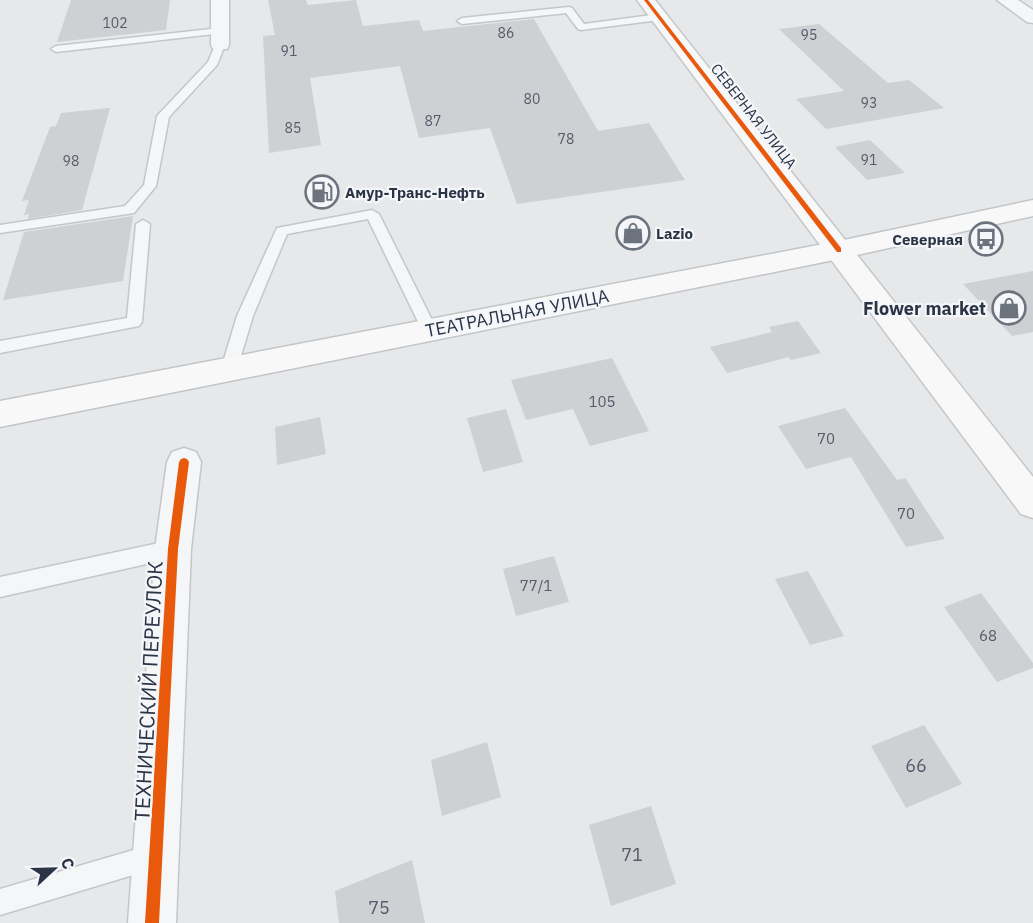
<svg xmlns="http://www.w3.org/2000/svg" width="1033" height="923" viewBox="0 0 1033 923" font-family="'IBM Plex Sans',sans-serif">
<style>
.building{fill:#ced0d3}
.lines{fill:none;stroke-linecap:round;stroke-linejoin:round}
.lane-casing{stroke:#c4c6c8;stroke-width:3}
.street-casing{stroke:#c4c6c8;stroke-width:3}
.secondary-casing{stroke:#c4c6c8;stroke-width:3}
.primary-casing{stroke:#c2c5c8;stroke-width:3}
.lane{fill:#f5f6f7;fill-rule:evenodd}
.street{fill:#f5f6f7;fill-rule:evenodd}
.secondary{fill:#f8f8f8;fill-rule:evenodd}
.primary{fill:#f8f8f8;fill-rule:evenodd}
.cycleway-casing{stroke:#f4f6f9;stroke-width:4}
.cycleway{fill:#e8590c;fill-rule:evenodd}
.labels{text-anchor:middle;dominant-baseline:central;stroke-width:4.5;stroke-linejoin:round;paint-order:stroke}
.far-number-label{font-size:14px;fill:#545c69}
.far-street-label{font-size:15px;fill:#2b3445;stroke:#f4f6f9}
.far-poi-label{font-size:15px;font-weight:bold;fill:#2b3445;stroke:#f4f6f9;text-anchor:start}
.number-label{font-size:15px;fill:#545c69}
.poi-label{font-size:18px;font-weight:bold;fill:#2b3445;stroke:#f4f6f9;text-anchor:end}
.street-label{font-size:18px;fill:#2b3445;stroke:#f4f6f9}
.near-number-label{font-size:18px;fill:#545c69}
.near-street-label{font-size:21px;fill:#2b3445;stroke:#f4f6f9}
</style>
<rect width="100%" height="100%" fill="#e6e8ea"/>
<g class="building">
<path d="M71,0H170L166,30L57,42Z"/>
<path d="M268,0H306L308,5L356,0L363,26L419,20L423,31L534,19L598,131L649,123L685,180L517,204L490,128L419,138L400,66L310,78L321,145L269,153L263,36L275,35Z"/>
<path d="M819,24L888,83L909,80L944,108L826,129L796,99L844,91L779,29Z"/>
<path d="M110,108L82,210L28,219L29,214L24,215L29,200L22,201L50,127L56,126L61,113Z"/>
<path d="M870,140L905,173L867,180L835,147Z"/>
<path d="M133,216L123,281L3,300L24,232Z"/>
<path d="M1033,271V332L1012,336L963,284Z"/>
<path d="M798,321L821,353L791,360L789,357L727,373L710,347L772,332L769,327Z"/>
<path d="M612,358L649,431L590,446L573,409L526,420L511,380Z"/>
<path d="M845,408L897,480L905,478L945,539L906,547L851,457L806,469L778,426Z"/>
<path d="M506,409L523,462L483,472L467,418Z"/>
<path d="M320,417L326,454L277,465L275,427Z"/>
<path d="M554,556L569,602L516,616L503,569Z"/>
<path d="M808,571L844,636L810,645L775,579Z"/>
<path d="M981,593L1033,663V668L997,682L944,607Z"/>
<path d="M924,725L962,784L906,808L871,746Z"/>
<path d="M487,742L501,797L442,816L431,760Z"/>
<path d="M651,806L676,884L611,906L589,825Z"/>
<path d="M412,860L425,923H339L335,891Z"/>
</g>
<g class="lines">
<defs>
<g id="lane">
<path d="M569,7L572,8L584,24L659,14L664,17L659,20L581,30L578,29L566,13L462,24L457,21L462,18Z"/>
<path d="M220,28L225,31L223,33L56,52L51,49L56,46Z"/>
<path d="M216,43L225,45L217,65L169,117L156,186L134,213L0,233V225L125,206L144,185L157,116L208,62Z"/>
<path d="M372,210L379,214L437,330L434,334H424L368,219L287,234L253,316L237,369L235,373L229,375L223,373L221,369L237,316L277,228Z"/>
<path d="M143,220L150,224L142,322L139,326L0,353V341L127,318L136,224Z"/>
<path d="M173,540L180,543L183,549L180,555L173,558L0,597V577Z"/>
<path d="M154,844L163,848L167,857L163,866L0,915V889Z"/>
</g>
<g id="street">
<path d="M211,0H229V45L227,49H213L211,45Z"/>
<path d="M997,0H1018L1033,10V23L1027,22Z"/>
<path d="M184,448L196,452L201,462L191,549L176,923H128L155,549L167,462L172,452Z"/>
</g>
<path id="secondary" d="M637,0H655L1033,477V518L1021,514Z"/>
<path id="primary" d="M1033,200V216L839,259L0,427V401L839,241Z"/>
</defs>
<use href="#lane" class="lane-casing"/>
<use href="#street" class="street-casing"/>
<use href="#secondary" class="secondary-casing"/>
<use href="#primary" class="primary-casing"/>
<use href="#lane" class="lane"/>
<use href="#street" class="street"/>
<use href="#secondary" class="secondary"/>
<use href="#primary" class="primary"/>
<defs>
<g id="cycleway">
<path d="M644,0H648L841,248V252H837Z"/>
<path d="M184,458L187,459L189,462L178,549L159,923H145L168,549L179,462L181,459Z"/>
</g>
</defs>
<use href="#cycleway" class="cycleway-casing"/>
<use href="#cycleway" class="cycleway"/>
</g>
<defs>
<symbol id="fuel-ring" viewBox="-11 -11 22 22"><circle r="9.5" fill="#f4f6f9" stroke="#6c737f" stroke-width="1.5"/><path d="M-5.5-6h7V0h2V4h1.3V-2.5L3-4.5l.8-.8L6-3V5H2.5V1h-1V6h-7ZM-4.2-4.7v3.2H.2V-4.7Z" fill="#6c737f"/></symbol>
<symbol id="shop-ring" viewBox="-11 -11 22 22"><circle r="9.5" fill="#f4f6f9" stroke="#6c737f" stroke-width="1.5"/><path d="M-5-2.5h2.3a2.7 3.5 0 0 1 5.4 0H5L5.5 6h-11ZM-1.5-2.5h3a1.5 2.3 0 0 0-3 0Z" fill="#6c737f"/></symbol>
<symbol id="bus-ring" viewBox="-11 -11 22 22"><circle r="9.5" fill="#f4f6f9" stroke="#6c737f" stroke-width="1.5"/><path d="M-5-6H5V4H4V6H2V4H-2V6H-4V4H-5ZM-3.5-4V0h7V-4ZM-3.5 1.2v1.5H-2V1.2ZM2 1.2v1.5H3.5V1.2Z" fill="#6c737f"/></symbol>
</defs>
<g fill-rule="evenodd">
<use href="#fuel-ring" x="303" y="173" width="38" height="38"/>
<use href="#shop-ring" x="614" y="214" width="38" height="38"/>
<use href="#bus-ring" x="967" y="220" width="38" height="38"/>
<use href="#shop-ring" x="990" y="289" width="38" height="38"/>
</g>
<g class="labels">
<g class="far-number-label">
<text x="115" y="23">102</text>
<text x="506" y="33">86</text>
<text x="809" y="35">95</text>
<text x="289" y="51">91</text>
<text x="532" y="99">80</text>
<text x="869" y="103">93</text>
<text x="433" y="121">87</text>
<text x="293" y="128">85</text>
<text x="566" y="139">78</text>
<text x="869" y="160">91</text>
<text x="71" y="161">98</text>
</g>
<g class="far-street-label">
<text transform="translate(754 116) rotate(52)">СЕВЕРНАЯ УЛИЦА</text>
</g>
<g class="far-poi-label">
<text x="345" y="192">Амур-Транс-Нефть</text>
<text x="656" y="233">Lazio</text>
<text x="963" y="239" text-anchor="end">Северная</text>
</g>
<g class="number-label">
<text x="602" y="401">105</text>
<text x="826" y="438">70</text>
<text x="906" y="513">70</text>
<text x="536" y="585">77/1</text>
<text x="988" y="635">68</text>
</g>
<g class="poi-label">
<text x="986" y="308">Flower market</text>
</g>
<g class="street-label">
<text transform="translate(517 313) rotate(-11)">ТЕАТРАЛЬНАЯ УЛИЦА</text>
</g>
<g class="near-number-label">
<text x="916" y="765">66</text>
<text x="632" y="854">71</text>
<text x="379" y="907">75</text>
</g>
<g class="near-street-label">
<text transform="translate(148 691) rotate(-87)">ТЕХНИЧЕСКИЙ ПЕРЕУЛОК</text>
</g>
</g>
<g transform="translate(54 869) rotate(68)" stroke="#f4f6f9" stroke-width="4.5" paint-order="stroke">
<path d="M0-4.5L10 22L0 15L-10 22Z" fill="#2b3445"/>
<text y="-9" font-size="16" font-weight="bold" text-anchor="middle" fill="#2b3445">С</text>
</g>
</svg>
